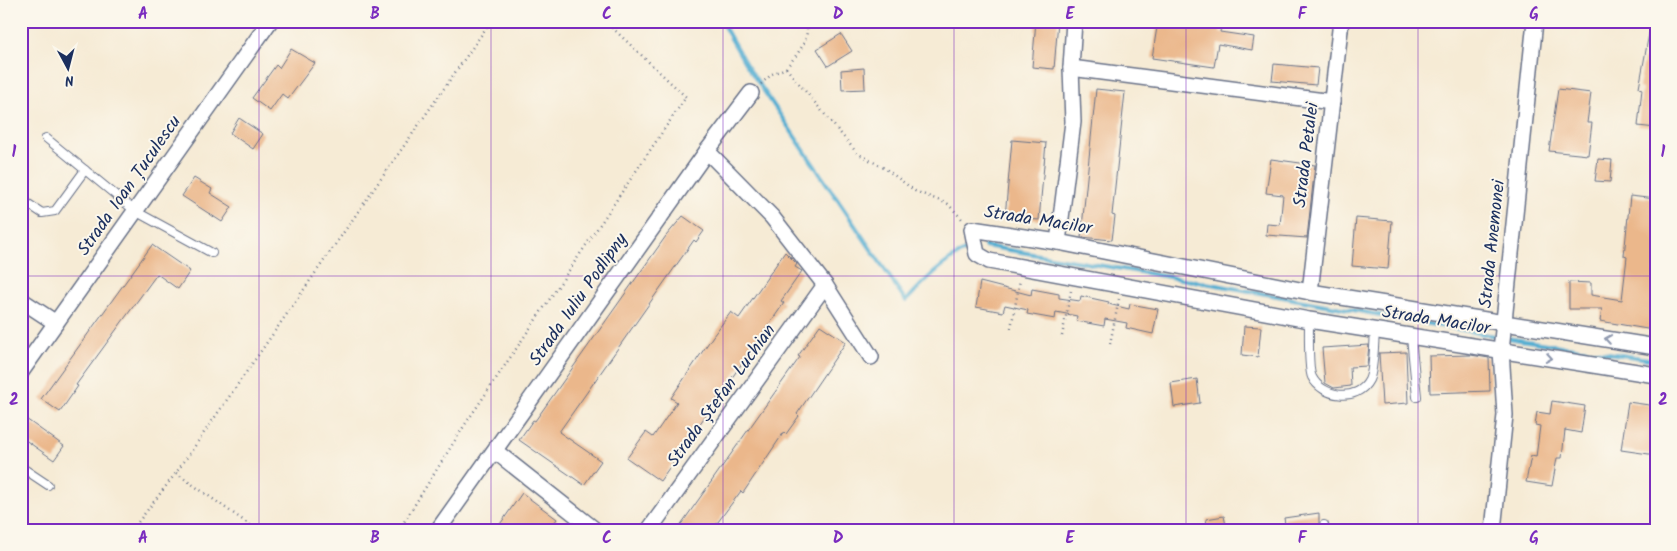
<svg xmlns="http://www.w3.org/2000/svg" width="1677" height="551" viewBox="0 0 1677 551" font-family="Kalam,sans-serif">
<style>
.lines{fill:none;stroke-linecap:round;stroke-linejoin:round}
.stream{stroke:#55aed2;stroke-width:4}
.building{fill:#ebb78b}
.lane-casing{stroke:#687188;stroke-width:10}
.street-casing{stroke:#687188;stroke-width:18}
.path{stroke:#687188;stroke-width:2.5;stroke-dasharray:1 4;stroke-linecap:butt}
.lane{stroke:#fff;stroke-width:8}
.street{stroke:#fff;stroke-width:15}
.oneway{stroke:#8d97ae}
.grid{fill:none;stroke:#7b2cbf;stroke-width:1;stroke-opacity:0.55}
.labels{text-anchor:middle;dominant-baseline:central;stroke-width:4;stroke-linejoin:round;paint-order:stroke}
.street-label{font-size:18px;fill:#1b2f5e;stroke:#fbf7ec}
.neatline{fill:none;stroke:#7b2cbf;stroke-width:2}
.grid-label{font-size:16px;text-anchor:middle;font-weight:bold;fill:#7b2cbf}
</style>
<rect width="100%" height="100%" fill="#fbf7ec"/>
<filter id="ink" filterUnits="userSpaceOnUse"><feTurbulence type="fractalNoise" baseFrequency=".02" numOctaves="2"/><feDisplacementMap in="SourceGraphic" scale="10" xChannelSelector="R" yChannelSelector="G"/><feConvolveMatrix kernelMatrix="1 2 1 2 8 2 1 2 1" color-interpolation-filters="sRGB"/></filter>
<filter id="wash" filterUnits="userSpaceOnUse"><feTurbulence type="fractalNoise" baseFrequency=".0096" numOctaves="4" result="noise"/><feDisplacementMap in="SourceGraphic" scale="20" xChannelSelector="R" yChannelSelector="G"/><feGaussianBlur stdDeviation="1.12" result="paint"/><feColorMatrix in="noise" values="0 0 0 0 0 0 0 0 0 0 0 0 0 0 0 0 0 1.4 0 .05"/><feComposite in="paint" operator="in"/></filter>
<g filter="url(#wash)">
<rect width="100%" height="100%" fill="#f6ebd5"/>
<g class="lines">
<g class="stream">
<path d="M721,21L745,63L906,301C925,280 943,262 968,249"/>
<path d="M985,246L1211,284L1500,337"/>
<path d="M1507,338L1648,359"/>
</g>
</g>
<g id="blocks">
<g class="building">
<path d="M1036,21H1058L1054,69L1032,67Z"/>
<path d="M1158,21H1222L1220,32L1254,37L1252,50L1218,44L1214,67L1152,58Z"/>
<path d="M1650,28L1656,29V128L1638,126L1642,89L1639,88Z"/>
<path d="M841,34L852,51L828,66L817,49Z"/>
<path d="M291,49L315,63L288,99L282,94L270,111L252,98L276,65L279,68Z"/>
<path d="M1274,64L1318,68L1316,85L1272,81Z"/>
<path d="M864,68L865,89L842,90L841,70Z"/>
<path d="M1096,89L1125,92L1112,215L1115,216L1112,240L1081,237Z"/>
<path d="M1558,89L1591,93L1587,123H1592L1588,155L1549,151Z"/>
<path d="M239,118L263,134L253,149L230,133Z"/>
<path d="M1012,140L1046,143L1039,220L1005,217Z"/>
<path d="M1271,159L1315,165L1307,238L1266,235L1267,224L1280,225L1283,195L1266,193Z"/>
<path d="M1598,159L1612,160L1610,182L1595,181Z"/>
<path d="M194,178L212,189L210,193L232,207L222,222L182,196Z"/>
<path d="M1630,196L1656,199V259L1653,283L1656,285L1653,305H1656V311L1653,330L1600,321L1602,309H1569V282L1591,283V295L1622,300L1627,257L1624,256Z"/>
<path d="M683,216L704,231L696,242L694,240L559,432L601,461L584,485L519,440L533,420L535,421L666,236Z"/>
<path d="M1356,218L1392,221L1388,269L1352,266Z"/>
<path d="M152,245L190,271L178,289L157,274L76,385L78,386L60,412L41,399Z"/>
<path d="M785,252L797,264L795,267L802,271L781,301L784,303L660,481L627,458L646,432L653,437L677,402L671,398L713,336L731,312L739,318Z"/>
<path d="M980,282L1031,295L1032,289L1059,294V298L1080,301L1081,296L1109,302L1108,304L1129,309L1130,304L1158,309L1153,334L1126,328L1127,323L1105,319L1104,326L1076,321L1077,316L1056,312L1055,319L1027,314L1028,310L1005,305L1003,312L976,307Z"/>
<path d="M820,325L846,342L797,414L799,416L786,434L784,432L743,493L741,491L712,530H677L800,357L798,356Z"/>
<path d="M1244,326L1261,327L1258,357L1242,355Z"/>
<path d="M1369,345L1367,366L1350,367L1351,386L1334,388L1325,383L1322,348Z"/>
<path d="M1406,352L1408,403L1382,405L1379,353Z"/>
<path d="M1471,355L1489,358L1490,391L1430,393L1429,356Z"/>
<path d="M1197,379L1200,403L1174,407L1171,383Z"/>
<path d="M1552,401L1585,406L1581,433L1565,430L1562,458H1557L1552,486L1526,482L1531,456L1536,457L1540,426L1535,425L1537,412L1550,414Z"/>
<path d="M1628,402L1656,406L1653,428H1656V455L1621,450Z"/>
<path d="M26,419L64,446L54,460L21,437V425Z"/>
<path d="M522,493L557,519L549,530H496Z"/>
<path d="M1319,513V530H1286L1284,518Z"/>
<path d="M1224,516L1227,530H1208L1206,519Z"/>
</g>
</g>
</g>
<g filter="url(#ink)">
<use href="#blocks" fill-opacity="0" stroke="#687188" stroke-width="1"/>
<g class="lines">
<defs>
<g id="lane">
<path d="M46,138L135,211L212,253"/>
<path d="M21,199L42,213L55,211L85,170"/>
<path d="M1309,320C1309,331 1308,370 1312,377C1322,397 1357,403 1369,380C1374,370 1374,343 1375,331"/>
<path d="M1411,337L1417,397"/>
<path d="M21,467L48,485"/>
<path d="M1324,525L1325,530"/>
</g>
<g id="street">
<path d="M1071,68L1332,102"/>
<path d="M707,151L772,217L825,285L871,357"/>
<path d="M1058,242L1073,122L1071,68L1074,21"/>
<path d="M1310,292L1341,21"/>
<path d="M21,300L56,323"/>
<path d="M1656,347L1310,292L1058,242L972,229L977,254L989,261L1309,320L1656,375"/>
<path d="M21,372L270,21"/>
<path d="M495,451L595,530"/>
<path d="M438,530L707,151L751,93"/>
<path d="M649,530L825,285"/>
<path d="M1493,530L1505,415L1501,350L1535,21"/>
</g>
</defs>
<use href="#lane" class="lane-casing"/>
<use href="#street" class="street-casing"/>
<g class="path">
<path d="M786,68C797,54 811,40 806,21"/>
<path d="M761,84L772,74L786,68L857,153L886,169L915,191L948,204L962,219"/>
<path d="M1011,328L1020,280"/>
<path d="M1062,336L1071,291"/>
<path d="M1110,344L1119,299"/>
<path d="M176,473L257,530"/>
<path d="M132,530L176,473L491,21"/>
<path d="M399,530L464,426L686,97L605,21"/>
</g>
<use href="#lane" class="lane"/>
<use href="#street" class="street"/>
</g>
<defs><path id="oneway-chevron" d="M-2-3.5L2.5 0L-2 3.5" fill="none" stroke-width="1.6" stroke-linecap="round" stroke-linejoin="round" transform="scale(1.25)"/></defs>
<g class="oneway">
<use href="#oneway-chevron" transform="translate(1608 339) rotate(-171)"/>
<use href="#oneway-chevron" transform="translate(1549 358) rotate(9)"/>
</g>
</g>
<path class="grid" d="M259,21V530M491,21V530M723,21V530M954,21V530M1186,21V530M1418,21V530M21,276H1656"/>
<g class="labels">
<g class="street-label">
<text transform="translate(1307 155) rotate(-83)">Strada Petalei</text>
<text transform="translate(130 186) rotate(-55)">Strada Ioan Țuculescu</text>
<text transform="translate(1038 221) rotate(9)">Strada Macilor</text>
<text transform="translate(1493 244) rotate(-84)">Strada Anemonei</text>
<text transform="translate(579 300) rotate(-55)">Strada Iuliu Podlipny</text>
<text transform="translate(1436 321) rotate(9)">Strada Macilor</text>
<text transform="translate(722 396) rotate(-54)">Strada Ștefan Luchian</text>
</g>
</g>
<rect width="1677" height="551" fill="none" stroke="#fbf7ec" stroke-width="55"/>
<g transform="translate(68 68) rotate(173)" stroke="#fbf7ec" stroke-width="4" paint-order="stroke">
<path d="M0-4L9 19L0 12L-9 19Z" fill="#1b2f5e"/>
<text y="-8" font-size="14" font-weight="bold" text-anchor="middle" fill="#1b2f5e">N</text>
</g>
<rect x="28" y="28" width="1622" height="496" class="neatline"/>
<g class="grid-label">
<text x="143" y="19">A</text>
<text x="375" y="19">B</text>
<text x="607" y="19">C</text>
<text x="838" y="19">D</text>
<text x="1070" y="19">E</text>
<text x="1302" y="19">F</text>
<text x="1534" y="19">G</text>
<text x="14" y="157">1</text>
<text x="1663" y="157">1</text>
<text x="14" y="405">2</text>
<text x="1663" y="405">2</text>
<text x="143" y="543">A</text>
<text x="375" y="543">B</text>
<text x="607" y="543">C</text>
<text x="838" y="543">D</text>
<text x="1070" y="543">E</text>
<text x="1302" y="543">F</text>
<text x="1534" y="543">G</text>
</g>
</svg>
